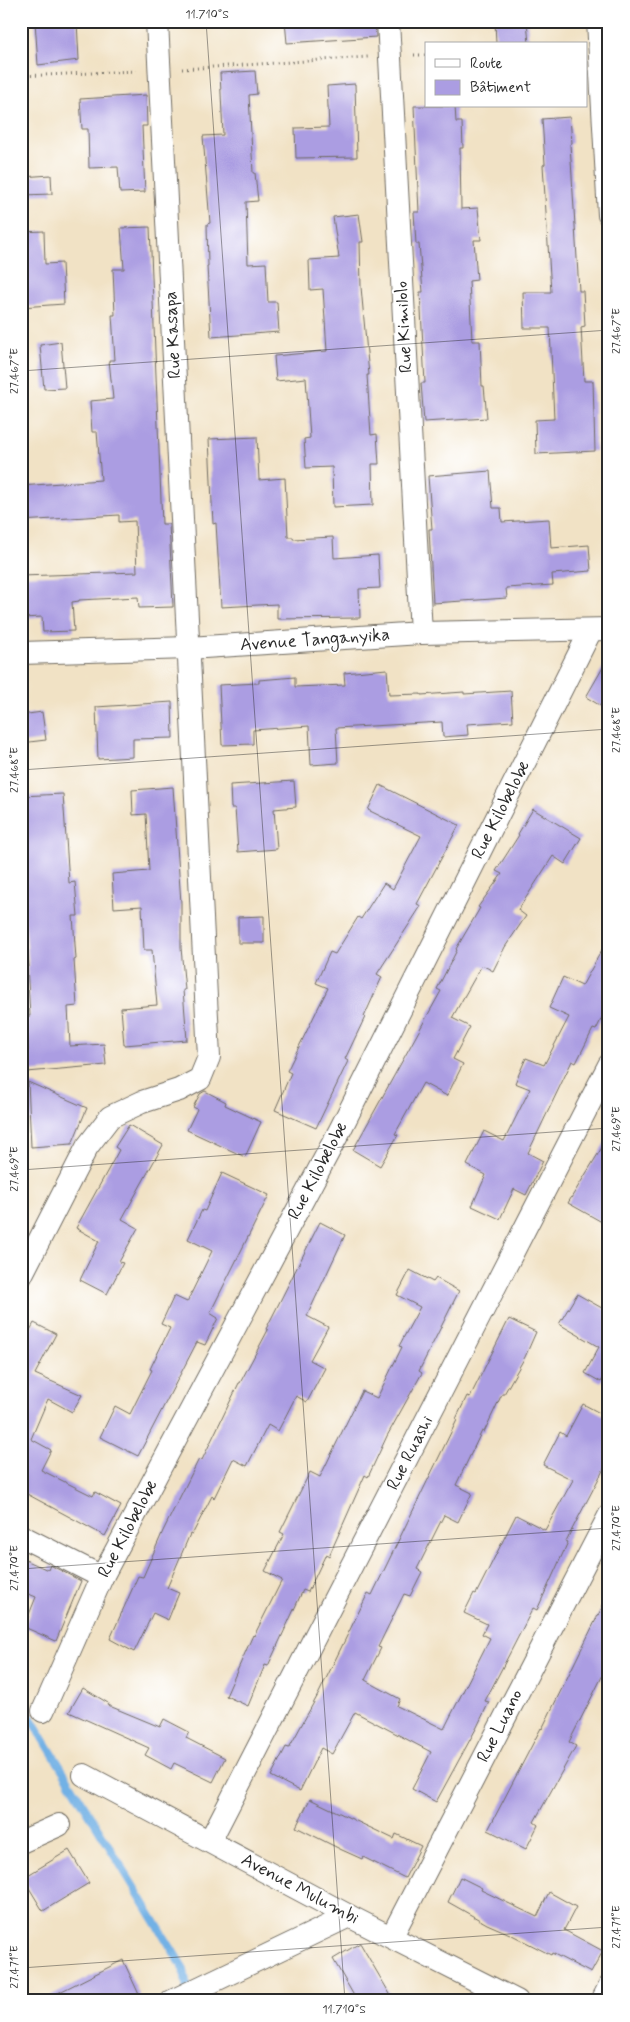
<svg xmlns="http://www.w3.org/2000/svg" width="630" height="2022" viewBox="0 0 630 2022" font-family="Mynerve,sans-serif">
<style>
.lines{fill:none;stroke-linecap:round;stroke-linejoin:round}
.stream{stroke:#72b1e5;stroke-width:8}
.building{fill:#ab9de2}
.street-casing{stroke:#706b61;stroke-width:24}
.path{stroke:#706b61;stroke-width:3;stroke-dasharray:1 4;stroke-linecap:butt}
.street{stroke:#fff;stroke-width:22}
.ticks{fill:none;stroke:#2b2b2b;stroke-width:1;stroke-opacity:0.45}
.labels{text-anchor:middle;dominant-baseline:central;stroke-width:4;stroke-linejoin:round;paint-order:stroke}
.street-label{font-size:18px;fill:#2b2b2b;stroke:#fff}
.neatline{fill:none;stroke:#2b2b2b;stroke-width:2}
.ticks-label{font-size:12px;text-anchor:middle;fill:#2b2b2b}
</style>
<rect width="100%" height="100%" fill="#fff"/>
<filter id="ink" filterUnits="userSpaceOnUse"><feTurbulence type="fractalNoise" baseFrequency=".02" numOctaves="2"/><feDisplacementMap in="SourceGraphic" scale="10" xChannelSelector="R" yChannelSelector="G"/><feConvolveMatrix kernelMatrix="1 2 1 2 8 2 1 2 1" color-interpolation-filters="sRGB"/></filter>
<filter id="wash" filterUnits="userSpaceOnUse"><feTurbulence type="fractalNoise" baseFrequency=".0096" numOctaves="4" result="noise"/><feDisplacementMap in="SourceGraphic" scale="20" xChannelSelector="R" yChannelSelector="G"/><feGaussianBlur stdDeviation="1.12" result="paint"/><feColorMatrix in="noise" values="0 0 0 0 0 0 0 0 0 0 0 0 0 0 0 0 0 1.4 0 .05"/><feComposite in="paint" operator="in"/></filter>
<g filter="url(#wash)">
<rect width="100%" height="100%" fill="#f1e2c5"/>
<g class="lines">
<path class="stream" d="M21,1702L184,1969L187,1991"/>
</g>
<g id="blocks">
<g class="building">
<path d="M35,21H77L79,60L38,65Z"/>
<path d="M285,21H375L376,37L287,43Z"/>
<path d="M495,21H527L529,44H496Z"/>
<path d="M255,71L257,94L249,95L253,173H255L258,201L246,202L248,264L266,263L268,302H277L279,332L211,337L207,266H208L207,224L210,223L203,136L223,135L220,73Z"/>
<path d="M355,84L357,157L296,158L295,128L329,127L327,86Z"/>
<path d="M146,95L147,126H142L145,192L120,193L118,167L89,168L88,129H82L80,99Z"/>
<path d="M414,106H455L456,122H462L463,148H460L461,209L478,208L481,240H474L477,280L469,281L472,341H480L482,386H484L487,418L424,422L421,383H425L420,292H423L419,244H416L414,212H419Z"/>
<path d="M570,117L572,143L570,144L579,291H583L585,326L581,327L584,381H593L595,451L536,454L535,420L554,419L550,328H524L523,292H551L543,165L545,164L542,119Z"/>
<path d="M51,175L52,194L23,195L22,177Z"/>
<path d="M359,214L363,242H360L361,287L369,375H367L371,435L377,434L379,464H372L373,505L333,507L332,467L306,468L304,439L310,438L306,378L276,381L274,356L327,351L323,289L310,290L309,260L339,258L333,217Z"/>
<path d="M150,227L162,524H169L173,607L139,608L138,597L79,600V601L72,602L74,631L43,632L42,617L21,618V576L137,572L135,521L119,522V515L21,521V486L101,480L97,432H92L90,401L113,399L109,360H115L112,315H115L113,269H124L121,228Z"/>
<path d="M44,231L45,264L62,263L64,304L21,307V232Z"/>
<path d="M61,342L65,388L44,389L40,345Z"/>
<path d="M257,437L259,480L285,478L288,537H293V539L333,537L334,558L378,555L380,588L359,589L360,618L277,619V604L221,607L216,523L213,524L209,439Z"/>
<path d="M490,471L493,508H501L502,522L549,519L551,548L589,545L591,571L552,574L553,585L506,588L507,598L433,603L429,529H432L428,476Z"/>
<path d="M609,657V711L586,697Z"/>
<path d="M387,669L389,695L421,694V695L464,692V694L511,691L513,721L467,724L468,735L443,737L442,722L336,728L338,763L311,765L309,726L253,730V744L222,745L219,685L259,683V680L295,677V687L345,685L344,673Z"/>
<path d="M172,702L173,738L133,739V757L98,759L96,707Z"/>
<path d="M42,712L46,740L21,743V715Z"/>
<path d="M294,781L296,807L274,809L277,849L238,852L235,808H231L230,785Z"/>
<path d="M380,785L459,825L417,904L421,906L377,974L382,977L364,1017H365L345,1059L348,1061L316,1128L275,1110L291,1073L287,1071L328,988L316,983L330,952L335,954L358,917L361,919L384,883L393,889L421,836L368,810Z"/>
<path d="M173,787L181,903V948L185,990H183L187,1040L124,1045L121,1008L157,1005L152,950H144L142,906L114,908L112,874L149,871L146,814L133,815L132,790Z"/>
<path d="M63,794L69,883L75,882L78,916H73L76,959L74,960L77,1006L68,1007L70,1046L104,1044L106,1065L27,1072L26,1051H28L27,1016H30L27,966H29L22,887L25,886L21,796Z"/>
<path d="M533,809L581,838L565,864L553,856L518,910L526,916L505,947L493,971L482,965L452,1018L470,1027L453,1059L463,1064L447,1096L423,1083L395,1134L398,1135L380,1166L353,1150L441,991L437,989L457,950L456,949L480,908L478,907L502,874L496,871L519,835L518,834Z"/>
<path d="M264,916V943H238V917Z"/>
<path d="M609,937V1003L596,1030L593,1029L576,1063L572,1061L528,1153L543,1161L526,1195L514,1189L500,1219L472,1206L486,1175L467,1165L484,1131L504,1141L530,1089L515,1083L526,1058L544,1065L569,1017L549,1008L563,977L582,986Z"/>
<path d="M28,1082L87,1108L72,1144L31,1147Z"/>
<path d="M205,1091L226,1102L225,1105L261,1122L245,1157L187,1130L197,1109L193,1107L200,1094Z"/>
<path d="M129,1125L163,1145L122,1219L138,1228L119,1262L123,1263L107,1294L80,1280L99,1241L76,1228L119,1150L115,1147Z"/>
<path d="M609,1136V1226L568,1203Z"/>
<path d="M222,1173L269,1195L210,1313L218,1318L205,1345L197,1342L138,1456L100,1437L115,1406L130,1414L152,1370L150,1369L170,1328L161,1324L174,1296L187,1302L212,1251L188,1239L202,1210L205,1211Z"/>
<path d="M320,1222L345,1235L307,1316L328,1327L310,1360L325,1368L307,1402L296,1396L278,1431L268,1425L247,1466L233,1459L214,1498L212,1496L192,1535L190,1534L167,1588L179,1593L168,1620L153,1613L134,1652L110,1639L138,1576L143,1577L163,1531L199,1459L202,1460L239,1383H240L268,1330L266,1329Z"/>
<path d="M410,1270L433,1282L436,1278L459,1291L419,1371L422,1373L387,1436L368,1477L365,1475L329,1556L326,1554L308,1592L303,1590L268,1666L265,1665L248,1706L226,1696L253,1635L254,1636L282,1580L265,1571L284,1534L280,1532L310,1472L320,1477L362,1391L377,1398L402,1347L399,1346L420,1307L397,1295Z"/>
<path d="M577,1294L609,1312V1370L601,1382L585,1373L599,1347L559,1324Z"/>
<path d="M509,1319L536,1332L525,1357L504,1394H502L484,1432L482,1431L456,1485L472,1493L458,1522L444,1515L417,1569L422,1572L410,1596L404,1594L378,1647L381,1648L365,1680L400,1699L397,1706L444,1729L490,1638L482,1634L487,1624L464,1613L474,1593L476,1594L516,1515L545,1530L573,1480L543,1465L560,1432L566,1436L583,1404L609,1418V1459L566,1541L568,1542L537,1610L533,1608L512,1649L485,1701L489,1702L477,1727L436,1802L412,1789L431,1752L355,1712L332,1754L321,1748L300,1791L271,1776L286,1747L289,1748L319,1693L368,1593L372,1595L457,1420L456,1419L467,1396L470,1397Z"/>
<path d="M34,1323L56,1334L35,1374L82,1395L72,1412L48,1399L31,1439L51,1450L41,1470L93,1496L95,1492L121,1506L105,1536L27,1494L21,1505V1347Z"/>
<path d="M21,1558L48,1570L50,1565L81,1581L56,1641L24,1627L36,1597L21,1591Z"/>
<path d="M609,1593V1663L569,1742L576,1746L534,1822L538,1825L526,1849L488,1830L541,1728L542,1729Z"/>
<path d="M83,1688L108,1703L107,1705L160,1727L164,1719L189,1732L186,1738L225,1758L213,1782L174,1763L171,1769L145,1755L149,1748L69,1712Z"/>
<path d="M310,1799L394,1839L396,1834L421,1846L405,1878L363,1857L362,1859L342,1850L296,1827Z"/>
<path d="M69,1850L89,1883L43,1911L23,1878Z"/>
<path d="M460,1877L482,1888L481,1890L537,1917L549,1892L576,1907L564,1930L603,1951L591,1973L552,1953L551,1955L510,1934L487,1924L448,1902Z"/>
<path d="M360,1943L394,2001H357L333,1959Z"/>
<path d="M123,1960L142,2001H42Z"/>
</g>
</g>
</g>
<g filter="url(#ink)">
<use href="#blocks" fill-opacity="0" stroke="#706b61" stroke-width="1"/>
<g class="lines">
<defs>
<g id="street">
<path d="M388,21L421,633"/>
<path d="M598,21L609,215"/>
<path d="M21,653L189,648L421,633L609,629"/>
<path d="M21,1276L87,1147L110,1117L142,1102L179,1090L200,1079L209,1057L157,21"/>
<path d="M21,1536L102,1577"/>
<path d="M43,1711L102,1577L340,1130L591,630"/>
<path d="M84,1775L349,1916L517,2001"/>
<path d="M210,1841L609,1065"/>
<path d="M21,1842L59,1825"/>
<path d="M392,1936L609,1516"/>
<path d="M172,2001L349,1916"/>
<path d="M602,2001L609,1987"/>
</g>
</defs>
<use href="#street" class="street-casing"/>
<g class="path">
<path d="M414,55H426"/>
<path d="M182,69L368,57"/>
<path d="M21,76L136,71"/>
</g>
<use href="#street" class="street"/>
</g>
</g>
<path class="ticks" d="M206,21L345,2001M21,371L609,330M21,770L609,729M21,1170L609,1128M21,1569L609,1528M21,1968L609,1927"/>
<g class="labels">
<g class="street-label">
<text transform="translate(404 327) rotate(-93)">Rue Kimilolo</text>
<text transform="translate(173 335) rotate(-93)">Rue Kasapa</text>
<text transform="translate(315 640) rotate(-4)">Avenue Tanganyika</text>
<text transform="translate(501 810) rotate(-63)">Rue Kilobelobe</text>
<text transform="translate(318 1171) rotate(-62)">Rue Kilobelobe</text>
<text transform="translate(410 1453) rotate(-63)">Rue Ruashi</text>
<text transform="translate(128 1529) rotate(-62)">Rue Kilobelobe</text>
<text transform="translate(500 1726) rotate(-63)">Rue Luano</text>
<text transform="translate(300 1889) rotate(28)">Avenue Mulumbi</text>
</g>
</g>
<rect width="630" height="2022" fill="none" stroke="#fff" stroke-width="55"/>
<rect x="425" y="42" width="162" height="65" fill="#ffffff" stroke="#aaaaaa"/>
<rect x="435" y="59" width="25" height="8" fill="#ffffff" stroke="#aaaaaa"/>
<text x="470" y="68" font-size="15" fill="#2b2b2b">Route</text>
<rect x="435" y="80" width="25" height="15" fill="#ab9de2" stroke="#aaaaaa"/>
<text x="470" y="92" font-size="15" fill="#2b2b2b">Bâtiment</text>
<rect x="28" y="28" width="574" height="1966" class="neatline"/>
<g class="ticks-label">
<text x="207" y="18">11.710°S</text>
<text transform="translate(616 331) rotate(-90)" y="4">27.467°E</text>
<text transform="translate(14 371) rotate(-90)" y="4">27.467°E</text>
<text transform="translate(616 730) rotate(-90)" y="4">27.468°E</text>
<text transform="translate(14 770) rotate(-90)" y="4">27.468°E</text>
<text transform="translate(616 1129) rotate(-90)" y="4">27.469°E</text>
<text transform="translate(14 1169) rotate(-90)" y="4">27.469°E</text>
<text transform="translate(616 1528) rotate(-90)" y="4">27.470°E</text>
<text transform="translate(14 1568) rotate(-90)" y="4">27.470°E</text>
<text transform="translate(616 1927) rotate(-90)" y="4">27.471°E</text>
<text transform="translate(14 1967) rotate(-90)" y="4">27.471°E</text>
<text x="344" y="2013">11.710°S</text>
</g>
</svg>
